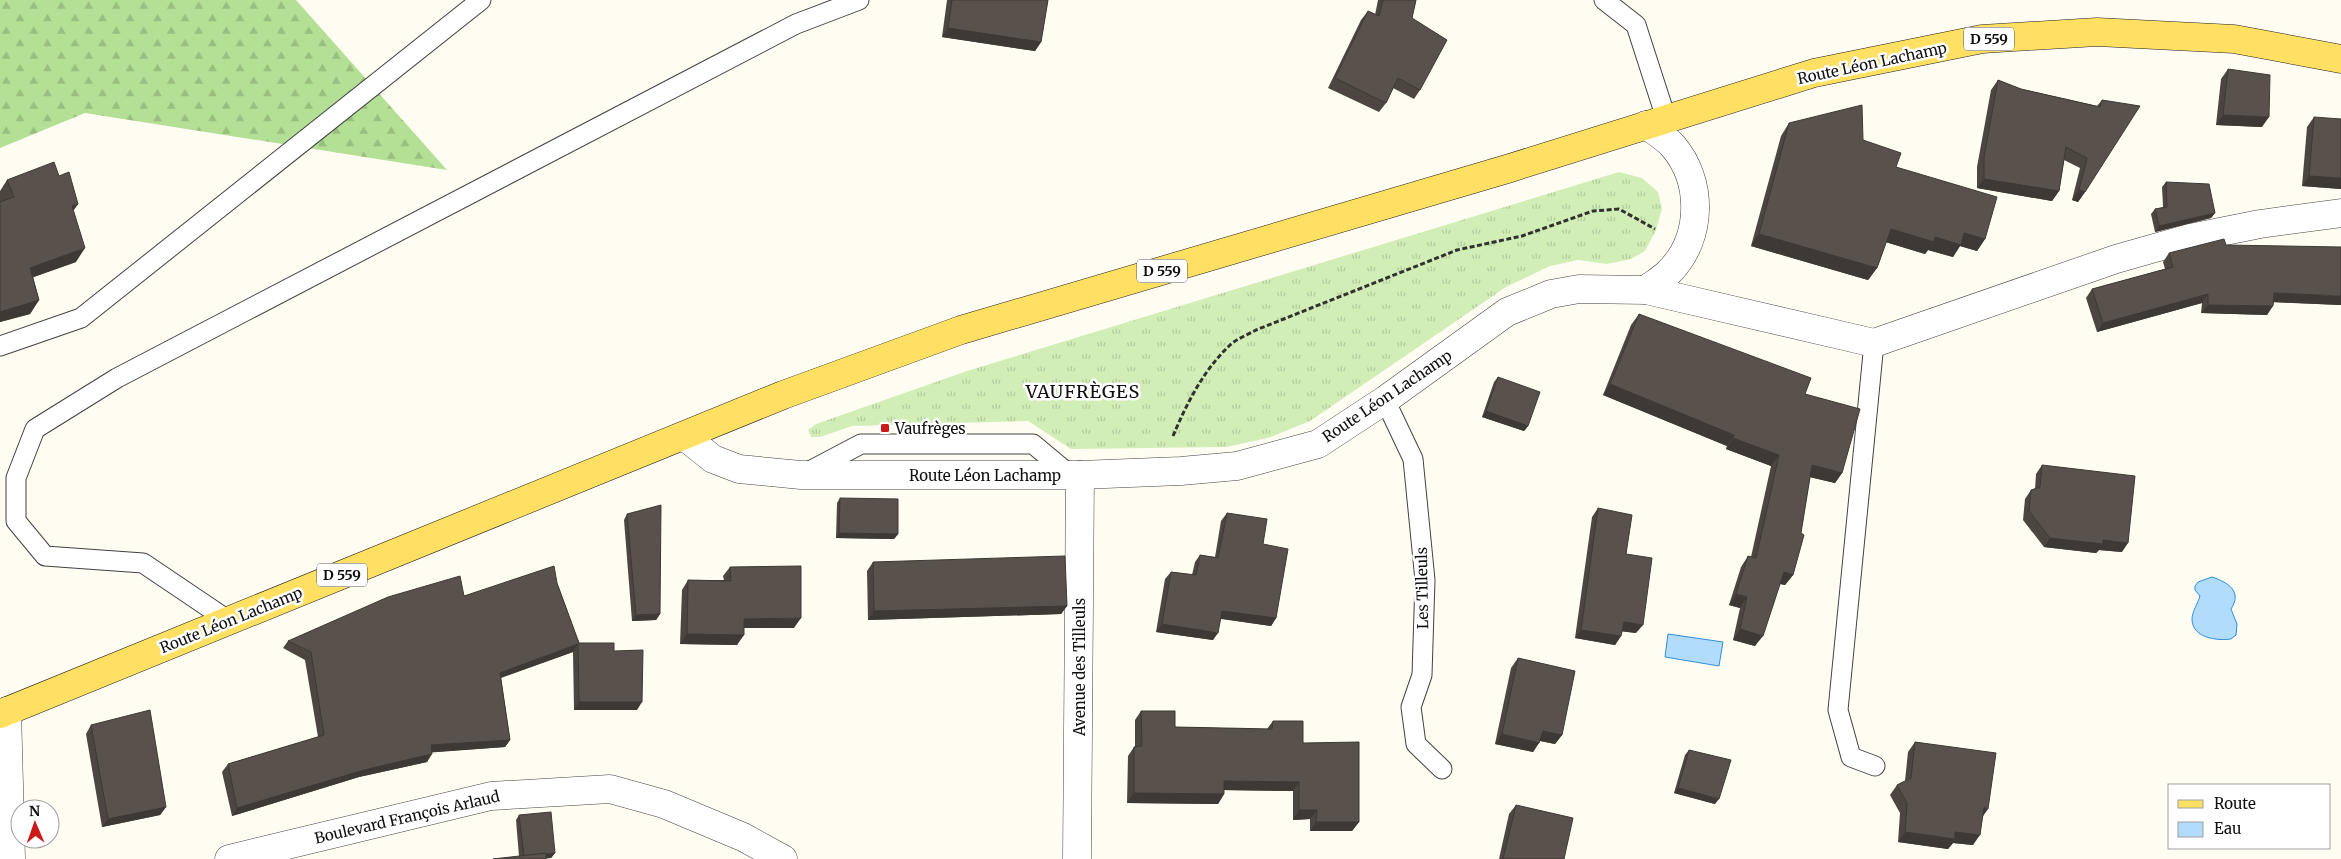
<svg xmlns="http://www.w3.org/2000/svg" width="2341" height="859" viewBox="0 0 2341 859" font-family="Merriweather,serif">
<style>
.grass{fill:url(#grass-tufts)}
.forest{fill:url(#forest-firs)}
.water{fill:#b1dcfb;stroke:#328ed9}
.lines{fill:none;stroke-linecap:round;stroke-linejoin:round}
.service-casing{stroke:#424242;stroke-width:21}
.minor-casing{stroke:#424242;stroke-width:29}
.primary-casing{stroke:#202020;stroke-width:29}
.path{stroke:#313131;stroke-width:3;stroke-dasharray:5 2.5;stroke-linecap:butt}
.service{stroke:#fff;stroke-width:19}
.minor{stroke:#fff;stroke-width:28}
.primary{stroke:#ffe062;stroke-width:28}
.wall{fill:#4d4640}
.shaded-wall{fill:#3e3934}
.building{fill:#59514b;stroke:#3e3934}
.poi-dot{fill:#cc1a1a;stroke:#fff;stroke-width:2}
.labels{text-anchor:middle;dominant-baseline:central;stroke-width:5;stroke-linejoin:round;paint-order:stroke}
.shield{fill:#fff;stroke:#575757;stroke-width:1}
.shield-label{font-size:14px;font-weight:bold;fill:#0f0f0f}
.street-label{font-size:15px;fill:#0f0f0f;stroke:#fff}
.poi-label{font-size:15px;fill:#0f0f0f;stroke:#fff;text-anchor:start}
.quarter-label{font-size:18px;letter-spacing:1px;fill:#0f0f0f;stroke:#fff}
</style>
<defs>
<pattern id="grass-tufts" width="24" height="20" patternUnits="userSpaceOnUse" patternTransform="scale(1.25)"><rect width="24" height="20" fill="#d1eeb7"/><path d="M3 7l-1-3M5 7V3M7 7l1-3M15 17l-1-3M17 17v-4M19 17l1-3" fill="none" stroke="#b2cb9c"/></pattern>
<pattern id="forest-firs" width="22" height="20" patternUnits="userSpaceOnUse" patternTransform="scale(1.25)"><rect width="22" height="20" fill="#b3e095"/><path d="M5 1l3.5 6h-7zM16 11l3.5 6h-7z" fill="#99bf7f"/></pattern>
</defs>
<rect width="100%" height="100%" fill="#fffdf2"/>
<path class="grass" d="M1619,172L1642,178L1658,192L1662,209L1656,230L1645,251L1631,259L1607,264L1578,260L1550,266L1506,287L1310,421L1268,438L1226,447L1071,449L1028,421L852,426L820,437H811L808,430L816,424L967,371Z"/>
<path class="forest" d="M0,0H296L447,170L85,113L0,148Z"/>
<g class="water">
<path d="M2212,577C2227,582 2243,591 2231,609L2237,624L2236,635L2231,639C2217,641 2192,638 2192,619C2192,612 2198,603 2200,596L2195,590V586L2198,582Z"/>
<path d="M1668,634L1723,642L1719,666L1665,657Z"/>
</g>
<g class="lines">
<defs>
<g id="service">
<path d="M1604,0L1636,25L1666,118"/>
<path d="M1874,343L1838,710L1851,757L1875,766"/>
<path d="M0,346L81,318L481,0"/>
<path d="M1385,400L1413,459L1425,580L1422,675L1411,707L1416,744L1442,769"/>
<path d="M806,473L861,444H1033L1069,474"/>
<path d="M229,621L143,563L45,556L16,521V478L35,429L117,378L796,24L859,0"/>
</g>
<g id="minor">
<path d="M1646,290C1653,284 1664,278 1670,271C1703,237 1703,181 1673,146C1666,138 1655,131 1646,125"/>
<path d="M684,436L713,459L739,469L801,475H1080L1181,471L1237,466L1318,444L1385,400L1507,312L1551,294L1579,289L1646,290L1874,343L2116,259L2190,238L2260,224L2341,213"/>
<path d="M7,711L11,859"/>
<path d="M229,859L491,796L610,789L664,804L743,837L783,859"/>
<path d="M1077,859L1080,475"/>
</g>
<path id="primary" d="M0,714L783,395L961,330L1507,169L1814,73L1982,39L2097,32L2234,39L2341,59"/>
</defs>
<use href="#service" class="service-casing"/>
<use href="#minor" class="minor-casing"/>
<use href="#primary" class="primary-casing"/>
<path class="path" d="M1173,436C1187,403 1203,371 1229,346C1236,339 1247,335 1256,330L1457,250L1522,236L1593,211L1619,209L1655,229"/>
<use href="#service" class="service"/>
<use href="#minor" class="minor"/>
<use href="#primary" class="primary"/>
</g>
<g class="wall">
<path d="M947,0H1048L1041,42L1035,51L942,37Z"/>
<path d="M1378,0H1416L1412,18L1420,90L1414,99L1393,88L1386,103L1379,112L1328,88L1361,20L1368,11L1375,15Z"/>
<path d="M2228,69L2262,127L2216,125L2221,79Z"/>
<path d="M1998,80L2021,89L2097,106L2102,100L2085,192L2078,202L2072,200L2080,168L2064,160L2059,191L2052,201L1977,188V167L1991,90Z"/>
<path d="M2314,117L2341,189L2302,186L2307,127Z"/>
<path d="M1789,123L1863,140L1985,239L1977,251L1960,246L1953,257L1928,250L1925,254L1886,242L1877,268L1868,280L1751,246L1781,136Z"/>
<path d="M59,176L78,204L73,211L76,262L33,277L39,300L30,314L0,322V191L7,180Z"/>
<path d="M2166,182L2215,213L2211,218L2155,232L2151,214L2155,209L2163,207L2162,187Z"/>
<path d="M2226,245L2341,305L2274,302L2267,315L2201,313L2202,303L2097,332L2086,298L2092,289L2165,269L2163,262L2169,253Z"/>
<path d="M1639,314L1805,394L1842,473L1835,483L1810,477L1793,575L1785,585L1780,584L1755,646L1733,640L1740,608L1729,605L1741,567L1748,556L1751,557L1771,466L1726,449L1727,446L1603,395L1631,325Z"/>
<path d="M1498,377L1528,426L1524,431L1482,417L1494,382Z"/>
<path d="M2042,465L2122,552L2099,550L2096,553L2044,547L2023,520L2025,499L2031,490L2035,489L2036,474Z"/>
<path d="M840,498L898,534L894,539L836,538L837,503Z"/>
<path d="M1598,508L1626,554L1636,633L1622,631L1621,636L1615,645L1575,638L1592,517Z"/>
<path d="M1227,513L1263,544L1276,618L1271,626L1221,619L1213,640L1156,632L1165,579L1171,572L1192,575L1195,562L1200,555L1215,557L1221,521Z"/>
<path d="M627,514L660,614L656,620L632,621L624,520Z"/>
<path d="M873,562L1067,606L1061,614L868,620L867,571Z"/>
<path d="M730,567L794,628H744L737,645L680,644L682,590L688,580H724L723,576Z"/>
<path d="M557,583L579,643L614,651L637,710H574L573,652L501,678L510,740L505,747L432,752L427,762L359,777L232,816L222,772L228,764L318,737L305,660L283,648L288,641L464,596Z"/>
<path d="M1518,658L1562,735L1555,744L1540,741L1533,752L1495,744L1511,668Z"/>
<path d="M1141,711L1175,727L1267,729L1273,721L1303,743L1359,822L1352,831H1310V819L1293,820V791L1224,790V794L1218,804L1127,803L1128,756L1134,747L1135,746V720Z"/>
<path d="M91,725L166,807L160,815L102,827L86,734Z"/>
<path d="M1915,742L1982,818L1973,845L1953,843L1948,849L1898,842L1900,813L1890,795L1897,785L1905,781L1908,752Z"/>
<path d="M1689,750L1715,804L1674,793L1685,755Z"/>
<path d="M1516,805L1564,859H1499L1509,814Z"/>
<path d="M519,815L555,853L551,858H546L519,856L516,820Z"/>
</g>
<g class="shaded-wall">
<path d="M948,28L1041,42L1035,51L942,37Z"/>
<path d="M2223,115L2269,117L2262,127L2216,125Z"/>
<path d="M2309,176L2341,178V189L2302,186Z"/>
<path d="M1984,179L2059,191L2052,201L1977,188Z"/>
<path d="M2079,190L2085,192L2078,202L2072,200Z"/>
<path d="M78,204L68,218L72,206Z"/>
<path d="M2215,213L2211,218L2155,232L2159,226Z"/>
<path d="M1891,229L1935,237L1964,233L1985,239L1977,251L1960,246L1953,257L1928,250L1925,254L1882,241Z"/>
<path d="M1759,234L1877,268L1868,280L1751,246Z"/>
<path d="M85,248L76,262L20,282L30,268Z"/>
<path d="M2274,293L2341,296V305L2268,302Z"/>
<path d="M2208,294L2202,303L2097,332L2103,323Z"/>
<path d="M39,300L30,314L0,322V312Z"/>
<path d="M2208,305L2273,306L2267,315L2201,313Z"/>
<path d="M1610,384L1734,435L1727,446L1603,395Z"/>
<path d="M1486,411L1528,426L1524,431L1482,417Z"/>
<path d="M1733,438L1779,455L1771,466L1726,449Z"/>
<path d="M1812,465L1842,473L1835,483L1805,476Z"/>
<path d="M839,533L898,534L894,539L836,538Z"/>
<path d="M2050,538L2103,540L2128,543L2122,552L2099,550L2096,553L2044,547Z"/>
<path d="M1784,572L1793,575L1785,585L1776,583Z"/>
<path d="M1736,594L1747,597L1740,608L1729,605Z"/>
<path d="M1067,606L1061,614L868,620L874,611Z"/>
<path d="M1222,611L1276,618L1271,626L1217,618Z"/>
<path d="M660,614L656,620L632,621L636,615Z"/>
<path d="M801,618L794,628H737L744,619Z"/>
<path d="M1624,622L1643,625L1636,633L1618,631Z"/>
<path d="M1162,624L1218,633L1213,640L1156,632Z"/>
<path d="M1740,629L1763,636L1755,646L1733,640Z"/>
<path d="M1581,630L1621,636L1615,645L1575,638Z"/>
<path d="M687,634L744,635L737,645L680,644Z"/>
<path d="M578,644L573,652L494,680L500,673Z"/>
<path d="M579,702H642L637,710H574Z"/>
<path d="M1543,731L1562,735L1555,744L1536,740Z"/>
<path d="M1502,734L1539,743L1533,752L1495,744Z"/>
<path d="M510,740L505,747L425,753L431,745Z"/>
<path d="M432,754L427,762L359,777L232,816L237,808L364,770Z"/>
<path d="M1224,781L1299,782L1293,791L1217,790Z"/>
<path d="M1678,788L1719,799L1715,804L1674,793Z"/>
<path d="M1134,793L1224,794L1218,804L1127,803Z"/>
<path d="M166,807L160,815L102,827L108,819Z"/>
<path d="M1984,807L1988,809L1981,819Z"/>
<path d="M1299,810H1317L1310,819L1293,820Z"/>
<path d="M1316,822H1359L1352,831H1310Z"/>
<path d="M1905,832H1955L1980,835L1973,845L1953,843L1948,849L1898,842Z"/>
<path d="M555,853L551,858L542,859L524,856Z"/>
</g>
<g class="building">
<path d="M952,0H1048L1041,42L948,28Z"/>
<path d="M1383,0H1416L1412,18L1447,40L1420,90L1398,78L1386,103L1335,78L1368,11L1379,16Z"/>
<path d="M2228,69L2270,75L2269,117L2223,115Z"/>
<path d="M1998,80L2021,89L2100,107L2102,100L2140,106L2085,192L2079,190L2087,158L2066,147L2059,191L1984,179V157Z"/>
<path d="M1862,105L1863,140L1901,153L1896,167L1997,197L1985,239L1964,233L1961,245L1935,237L1934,242L1891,229L1877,268L1759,234L1789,123Z"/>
<path d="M2314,117L2341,119V178L2309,176Z"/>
<path d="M54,162L59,176L69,172L78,204L72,206L85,248L30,268L39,300L0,312V202L14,197L7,180Z"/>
<path d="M2166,182L2209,184L2215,213L2159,226L2155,209L2167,207Z"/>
<path d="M2224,239L2226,245L2341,247V296L2274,293L2273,306L2208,305V294L2103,323L2092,289L2173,267L2169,253Z"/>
<path d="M1639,314L1811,378L1805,394L1860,409L1842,473L1812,465L1801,533L1804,535L1793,575L1784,572L1763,636L1740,629L1747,597L1736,594L1748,556L1756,558L1779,455L1733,438L1734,435L1610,384Z"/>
<path d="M1498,377L1540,392L1528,426L1486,411Z"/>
<path d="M2042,465L2135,476L2128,543L2103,540V544L2050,538L2029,511L2031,490L2040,487Z"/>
<path d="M840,498L898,499V534L839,533Z"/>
<path d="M661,505L660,614L636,615L627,514Z"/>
<path d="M1598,508L1632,515L1626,554L1652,558L1643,625L1624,622L1621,636L1581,630Z"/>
<path d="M1227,513L1267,519L1263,544L1288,549L1276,618L1222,611L1218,633L1162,624L1171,572L1196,575L1200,555L1218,558Z"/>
<path d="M1065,556L1067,606L874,611L873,562Z"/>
<path d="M554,566L557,583L579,643H614V651L643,650L642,702H579L578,644L500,673L510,740L431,745L432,754L364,770L237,808L228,764L324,735L311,652L288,641L388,597L460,576L464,596Z"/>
<path d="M801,566V618L744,619V635L687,634L688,580L731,581L730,567Z"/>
<path d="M1518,658L1575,671L1562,735L1543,731L1539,743L1502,734Z"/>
<path d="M150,710L166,807L108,819L91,725Z"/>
<path d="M1141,711H1175V727L1272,729L1273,721H1303V743L1359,742V822H1316L1317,810H1299V782L1224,781V794L1134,793V747L1142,746Z"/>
<path d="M1915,742L1996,753L1988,809L1984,807L1980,835L1955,832V839L1905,832L1907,803L1897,785L1911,778Z"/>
<path d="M1689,750L1731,760L1719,799L1678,788Z"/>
<path d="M1516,805L1573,818L1564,859H1503Z"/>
<path d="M551,812L555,853L524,856L519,815Z"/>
<path d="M546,853V859H493Z"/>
</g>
<rect class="poi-dot" x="880" y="423" width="10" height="10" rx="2.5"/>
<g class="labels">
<g class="shield">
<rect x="1964" y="27.5" width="50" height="23" rx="4"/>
<rect x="1137" y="259.5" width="50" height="23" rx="4"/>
<rect x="317" y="563.5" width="50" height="23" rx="4"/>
</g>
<g class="shield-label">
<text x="1989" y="39">D 559</text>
<text x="1162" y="271">D 559</text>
<text x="342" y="575">D 559</text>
</g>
<g class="street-label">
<text transform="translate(1872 63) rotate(-12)">Route Léon Lachamp</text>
<text transform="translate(1387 396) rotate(-34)">Route Léon Lachamp</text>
<text x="985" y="475">Route Léon Lachamp</text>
<text transform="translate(1422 588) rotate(-91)">Les Tilleuls</text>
<text transform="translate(231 620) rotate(-22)">Route Léon Lachamp</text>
<text transform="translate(1079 667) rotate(-90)">Avenue des Tilleuls</text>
<text transform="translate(407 817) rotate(-13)">Boulevard François Arlaud</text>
</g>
<g class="poi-label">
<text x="895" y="428">Vaufrèges</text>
</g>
<g class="quarter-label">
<text x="1083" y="391">VAUFRÈGES</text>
</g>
</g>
<rect x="2168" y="784" width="162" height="65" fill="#ffffff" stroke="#9f9f9f"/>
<rect x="2178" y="800" width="25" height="8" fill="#ffe062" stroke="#9f9f9f"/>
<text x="2214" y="809" font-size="15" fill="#0f0f0f">Route</text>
<rect x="2178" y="822" width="25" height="15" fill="#b1dcfb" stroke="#9f9f9f"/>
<text x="2214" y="834" font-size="15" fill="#0f0f0f">Eau</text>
<g transform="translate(35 824) rotate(358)"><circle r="24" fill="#ffffff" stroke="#9f9f9f"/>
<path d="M0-4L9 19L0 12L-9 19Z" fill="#cc1a1a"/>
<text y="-8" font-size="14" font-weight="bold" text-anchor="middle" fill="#0f0f0f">N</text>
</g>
</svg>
